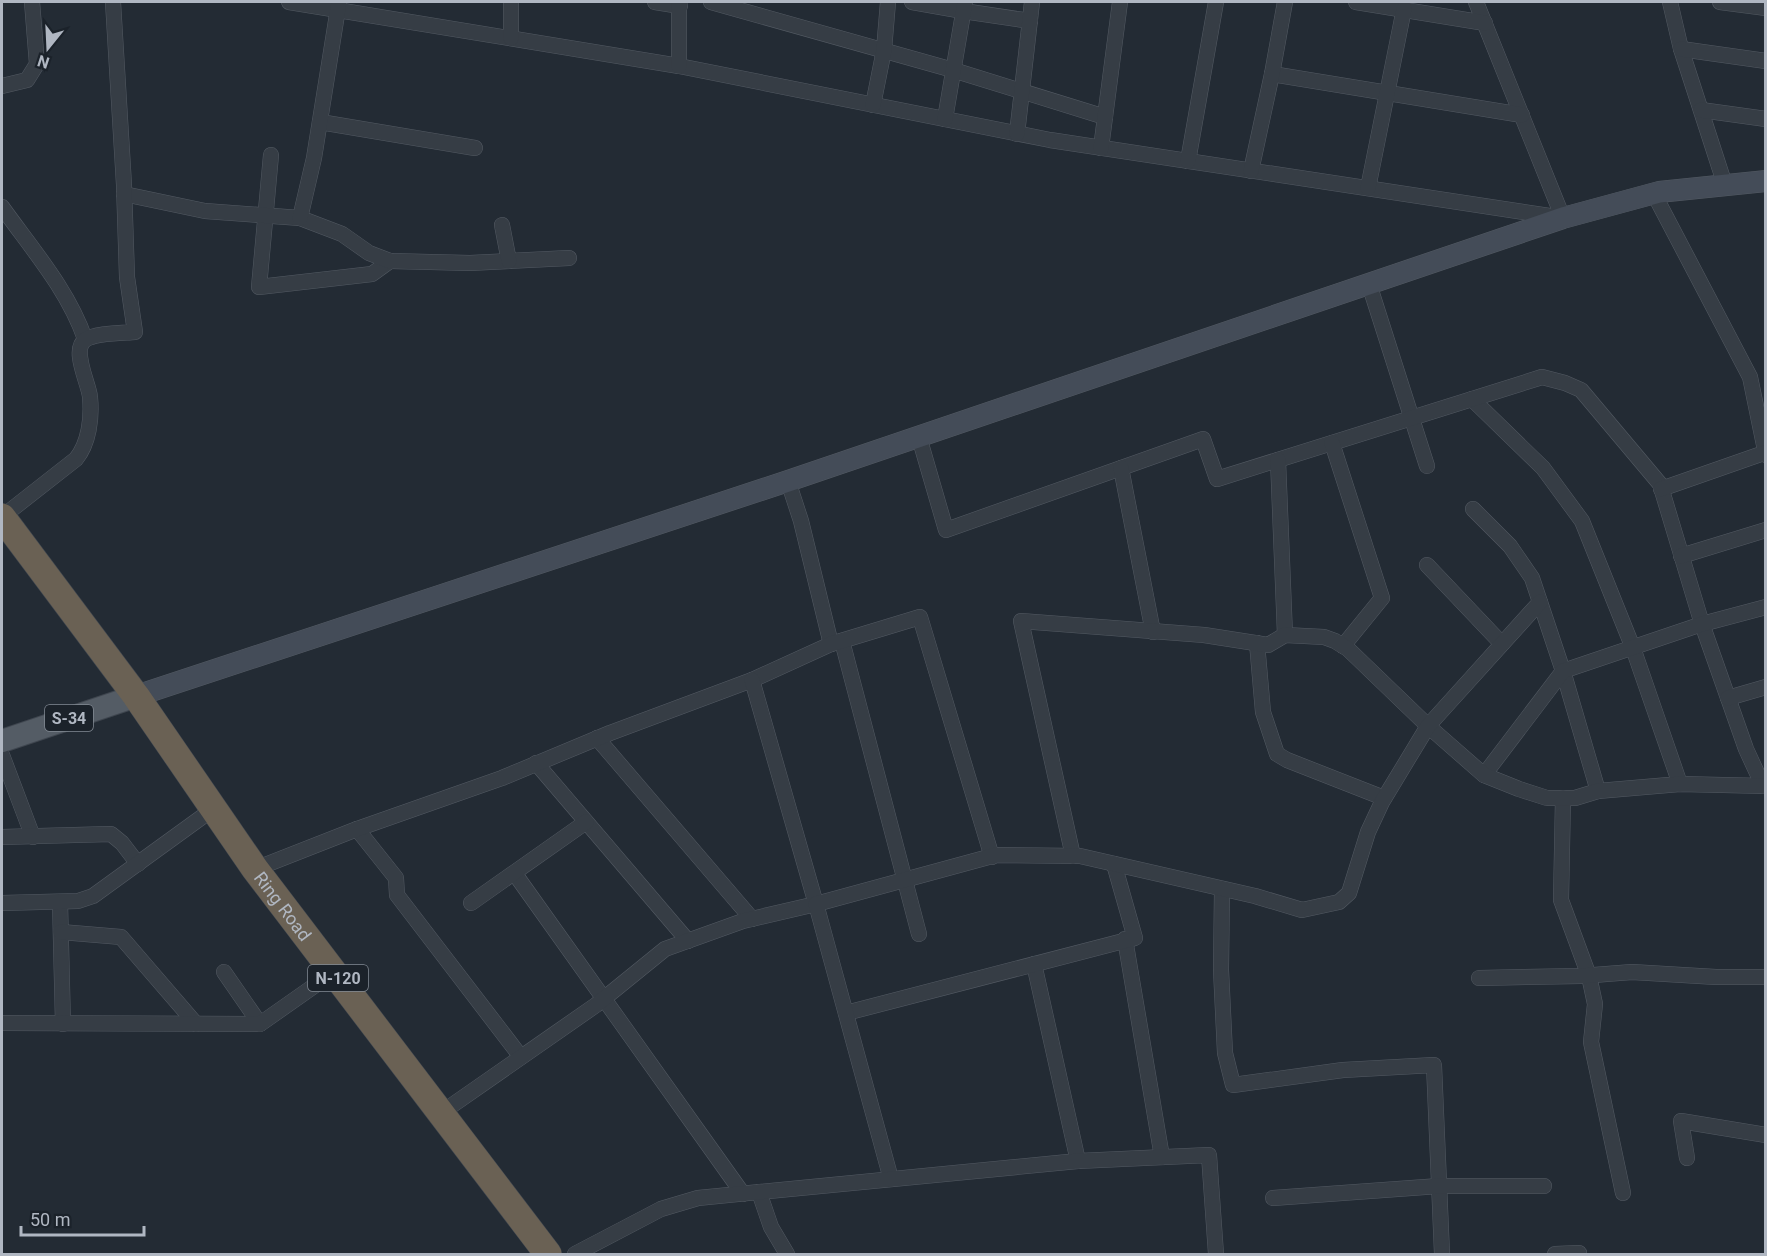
<svg xmlns="http://www.w3.org/2000/svg" width="1767" height="1256" viewBox="0 0 1767 1256" font-family="Roboto,sans-serif">
<style>
.lines{fill:none;stroke-linecap:round;stroke-linejoin:round}
.street-casing{stroke:#535a63;stroke-width:16}
.secondary-casing{stroke:#535a63;stroke-width:22}
.primary-casing{stroke:#3f464f;stroke-width:24}
.highway-casing{stroke:#404750;stroke-width:28}
.street{stroke:#363d45;stroke-width:15}
.secondary{stroke:#444c58;stroke-width:21}
.primary{stroke:#545c65;stroke-width:22}
.highway{stroke:#6a6154;stroke-width:27}
.labels{text-anchor:middle;dominant-baseline:central;stroke-width:5;stroke-linejoin:round;paint-order:stroke}
.shield{fill:#1b222a;stroke:#838a94;stroke-width:1.5}
.shield-label{font-size:16px;font-weight:bold;fill:#b0b7c2}
.street-label{font-size:18px;fill:#b0b7c2;stroke:#1b222a}
</style>
<rect width="100%" height="100%" fill="#232b34"/>
<g class="lines">
<defs>
<g id="street">
<path d="M289,2L679,66L1050,140L1563,218L1476,2"/>
<path d="M655,2L680,6"/>
<path d="M711,2L953,70L1105,117"/>
<path d="M912,2L963,11L1030,21"/>
<path d="M1356,2L1485,23"/>
<path d="M1670,2L1681,49L1725,185"/>
<path d="M1720,2L1766,8"/>
<path d="M511,38V2"/>
<path d="M1681,49L1766,61"/>
<path d="M679,66V2"/>
<path d="M1272,74L1522,115"/>
<path d="M2,86L27,80L37,64L32,2"/>
<path d="M873,105L884,50L888,2"/>
<path d="M1701,110L1766,119"/>
<path d="M945,119L965,2"/>
<path d="M320,122L475,148"/>
<path d="M1017,134L1032,2"/>
<path d="M1101,148L1120,2"/>
<path d="M271,155L259,287L372,274L390,261"/>
<path d="M1188,161L1216,2"/>
<path d="M1251,171L1272,74L1285,2"/>
<path d="M1368,188L1404,9"/>
<path d="M124,194L205,211L300,218L342,234L369,253L390,261L470,263L569,258"/>
<path d="M1654,194L1750,377L1766,455"/>
<path d="M2,207C32,249 68,290 85,339"/>
<path d="M300,218L314,158L339,2"/>
<path d="M502,225L509,261"/>
<path d="M1369,284L1427,466"/>
<path d="M1472,399L1543,468L1582,521L1633,648L1680,784"/>
<path d="M919,437L946,530L1203,439L1217,479L1542,377L1565,383L1581,390L1660,484L1702,624L1746,749L1763,786"/>
<path d="M1332,443L1382,598L1343,646"/>
<path d="M1278,460L1285,635"/>
<path d="M1121,468L1153,632"/>
<path d="M788,481L801,521L831,644"/>
<path d="M1661,489L1764,453"/>
<path d="M1473,509L1510,546L1532,578L1563,671L1598,791"/>
<path d="M2,517L76,459C89,443 92,418 90,397C89,384 71,350 85,340C94,333 123,333 135,332L127,277L124,185L113,2"/>
<path d="M1681,556L1766,530"/>
<path d="M1427,565L1502,644"/>
<path d="M842,641L919,934"/>
<path d="M1257,643L1263,712L1277,754L1287,760L1384,798"/>
<path d="M1728,698L1766,687"/>
<path d="M597,738L752,919"/>
<path d="M2,755L33,837"/>
<path d="M536,763L688,941"/>
<path d="M1484,775L1563,671L1702,624L1766,607"/>
<path d="M1563,798L1561,900L1589,976L1595,1004L1591,1042L1623,1193"/>
<path d="M357,829L396,878L397,895L521,1057"/>
<path d="M2,837L111,834L122,843L138,864"/>
<path d="M1073,856L1021,621L1204,635L1268,645L1285,635L1324,637L1335,641L1348,649L1428,726L1484,775L1519,789L1547,798H1575L1598,791L1680,784L1766,786"/>
<path d="M255,869L357,829L502,778L610,733L752,680L831,644L920,617L992,857"/>
<path d="M515,874L743,1194"/>
<path d="M1222,889L1221,970L1225,1053L1233,1085L1343,1070L1434,1065L1442,1254"/>
<path d="M60,902L63,1024"/>
<path d="M2,903L78,901L93,896L213,809"/>
<path d="M471,903L586,822"/>
<path d="M61,932L121,937L196,1024"/>
<path d="M1125,939L1162,1157"/>
<path d="M1034,964L1078,1161"/>
<path d="M224,972L260,1024"/>
<path d="M1479,978L1581,976L1632,972L1716,977H1766"/>
<path d="M846,1013L1135,938L1114,864"/>
<path d="M2,1023L260,1024L334,972"/>
<path d="M441,1113L596,1005L665,949L743,921L816,904L752,680"/>
<path d="M1687,1158L1681,1121L1766,1135"/>
<path d="M891,1179L816,904L996,855L1080,856L1255,896L1302,910L1339,902L1349,893L1368,832L1382,802L1428,726L1540,602"/>
<path d="M759,1192L771,1227L787,1254"/>
<path d="M1273,1198L1439,1186H1544"/>
<path d="M575,1254L661,1209L698,1198L1078,1161L1209,1155L1216,1254"/>
<path d="M1555,1254L1579,1253"/>
</g>
<path id="secondary" d="M136,696L788,481L1563,218L1659,192L1766,181"/>
<path id="primary" d="M2,741L136,696"/>
<g id="highway">
<path id="s1" d="M2,517L136,696L255,869L548,1254"/>
</g>
</defs>
<use href="#street" class="street-casing"/>
<use href="#secondary" class="secondary-casing"/>
<use href="#primary" class="primary-casing"/>
<use href="#highway" class="highway-casing"/>
<use href="#street" class="street"/>
<use href="#secondary" class="secondary"/>
<use href="#primary" class="primary"/>
<use href="#highway" class="highway"/>
</g>
<g class="labels">
<g class="shield">
<rect x="45" y="705" width="48" height="26" rx="4.5"/>
<rect x="308" y="965" width="60" height="26" rx="4.5"/>
</g>
<g class="shield-label">
<text x="69" y="718">S-34</text>
<text x="338" y="978">N-120</text>
</g>
<g class="street-label">
<text stroke="none"><textPath href="#s1" startOffset="480">Ring Road</textPath></text>
</g>
</g>
<rect width="1767" height="1256" fill="none" stroke="#b0b7c2" stroke-width="6"/>
<g transform="translate(48 48) rotate(198)" stroke="#1b222a" stroke-width="4.5" paint-order="stroke">
<path d="M0-4.5L10 22L0 15L-10 22Z" fill="#b0b7c2"/>
<text y="-9" font-size="16" font-weight="bold" text-anchor="middle" fill="#b0b7c2">N</text>
</g>
<path d="M21 1226v9h123v-9" fill="none" stroke="#b0b7c2" stroke-width="3"/>
<text x="30" y="1226" font-size="18" fill="#b0b7c2" stroke="#1b222a" stroke-width="4.5" paint-order="stroke">50 m</text>
</svg>
